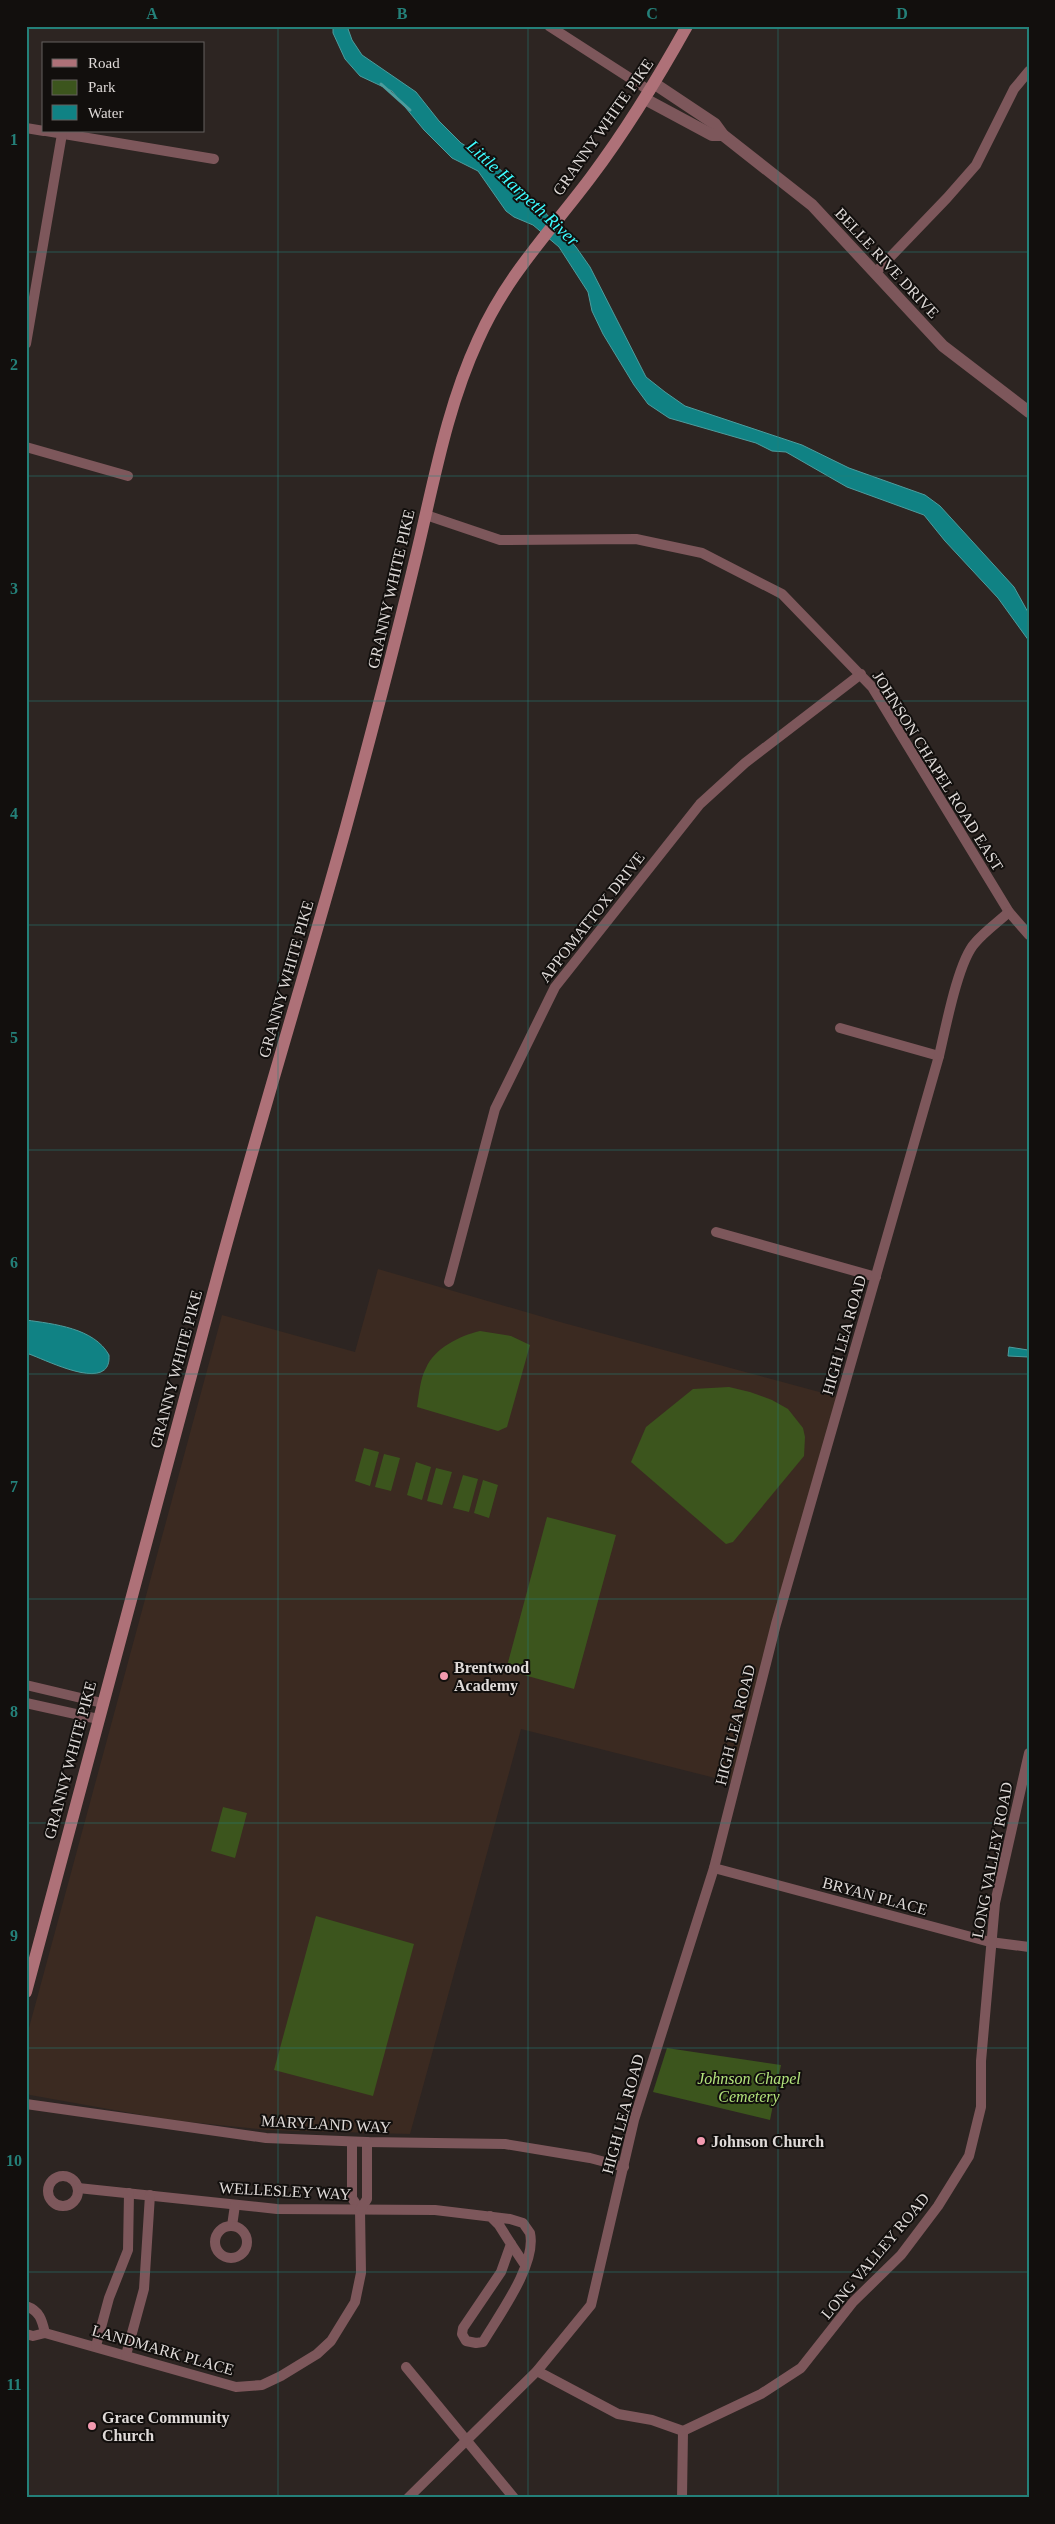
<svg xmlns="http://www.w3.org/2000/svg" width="1055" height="2524" viewBox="0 0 1055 2524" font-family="Georgia,serif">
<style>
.education{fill:#3b2a21}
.green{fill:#3c551d}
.water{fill:#108284;stroke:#4e9c9d}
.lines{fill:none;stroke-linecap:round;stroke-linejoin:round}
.stream{stroke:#4e9c9d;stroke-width:3}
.minor{stroke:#7d575b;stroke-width:10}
.tertiary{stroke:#7d575b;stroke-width:12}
.secondary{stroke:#ae7178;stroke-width:12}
.grid{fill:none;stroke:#248079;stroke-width:1;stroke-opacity:0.55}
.poi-dot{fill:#f29ab0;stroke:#120f0d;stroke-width:2}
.labels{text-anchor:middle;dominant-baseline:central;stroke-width:4;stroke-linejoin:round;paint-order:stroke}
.street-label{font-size:16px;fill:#dfdad8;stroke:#120f0d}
.poi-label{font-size:16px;font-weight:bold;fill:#dfdad8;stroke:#120f0d;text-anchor:start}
.park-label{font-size:16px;font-style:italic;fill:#b3e47c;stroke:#120f0d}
.water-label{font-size:18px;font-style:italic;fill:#3cfcff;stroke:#120f0d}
.neatline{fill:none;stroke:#248079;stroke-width:2}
.grid-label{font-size:16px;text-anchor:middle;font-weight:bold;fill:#248079}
</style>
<rect width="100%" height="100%" fill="#2d2522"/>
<path class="education" d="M378,1269L560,1322L838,1397L735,1783L521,1729L410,2134L268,2130L170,2120L30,2095L26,2092V2039L222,1315L355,1352Z"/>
<g class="green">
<path d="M480,1331L511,1336L530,1345L507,1427L498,1431L417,1407C419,1395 420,1379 426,1368C435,1348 459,1336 480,1331Z"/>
<path d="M729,1387L750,1392L772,1400L788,1409L803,1428L805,1437L804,1456L733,1542L726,1544L631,1462L646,1427L693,1389Z"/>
<path d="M364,1448L379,1452L370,1486L355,1481Z"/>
<path d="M384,1454L400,1458L391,1491L375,1487Z"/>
<path d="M416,1462L431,1467L422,1500L407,1495Z"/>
<path d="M436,1468L452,1472L442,1505L427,1501Z"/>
<path d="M463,1475L478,1479L469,1512L453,1508Z"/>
<path d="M483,1480L498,1485L489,1518L474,1513Z"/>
<path d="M547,1517L616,1535L574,1689L506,1670Z"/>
<path d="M223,1807L247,1813L235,1858L211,1851Z"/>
<path d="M316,1916L414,1944L373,2096L274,2070Z"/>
<path d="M667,2048L781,2065L770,2120L653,2092Z"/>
</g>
<g class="water">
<path d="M333,26H347L352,40L362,55L416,92L439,121L461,143L492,162L521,189L531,202L542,209L576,247L590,267L646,377L665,392L685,406L802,445L849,468L925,495L940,506L1014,587L1029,614V641L998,598L945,541L924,515L847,487L786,452L772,451L756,443L669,418L648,404L634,385L603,334L592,311L588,292L559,247L533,225L514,217L506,211L478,171L452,158L424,130L392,91L360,76L345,59L333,33Z"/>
<path d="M26,1320C54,1324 94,1328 109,1355C112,1396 41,1357 26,1353Z"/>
<path d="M1009,1347L1028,1350V1357L1008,1356Z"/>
</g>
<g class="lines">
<path class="stream" d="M381,84L410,110"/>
<g class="minor">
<path d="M549,26L650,91"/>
<path d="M26,128L44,131"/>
<path d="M46,131L214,159"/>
<path d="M875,273L947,198L976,165L1014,89L1029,71"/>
<path d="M26,344L62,134"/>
<path d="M26,447L128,476"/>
<path d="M426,515L500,540L636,539L702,553L782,594L872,687L1009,912L1029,935"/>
<path d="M840,1028L939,1056"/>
<path d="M716,1232L876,1277"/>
<path d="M449,1282L495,1109L555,987L700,804L745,763L861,674"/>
<path d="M26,1685L102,1703"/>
<path d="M26,1703L98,1719"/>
<path d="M714,1868L990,1942L1029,1947"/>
<path d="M26,2104L266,2138L367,2142L505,2144L590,2158L624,2167"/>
<path d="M352,2142V2198L360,2210"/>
<circle cx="63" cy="2191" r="15"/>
<path d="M78,2188L277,2209L435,2210L510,2219L523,2223L530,2233C537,2264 499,2315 483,2342L476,2343L466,2341L462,2334L463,2328L501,2272L511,2244L499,2225L490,2216"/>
<path d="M232,2226L235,2205"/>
<circle cx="231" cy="2242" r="16"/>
<path d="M511,2244L525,2265"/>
<path d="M26,2306C40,2311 42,2320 45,2333"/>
<path d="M26,2334L33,2336L45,2333L236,2387L262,2385L281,2376L317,2354L331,2341L355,2302L361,2273L360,2210L367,2199V2142"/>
<path d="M96,2346L109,2298L128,2250L129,2193"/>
<path d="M126,2355L144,2289L150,2195"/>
<path d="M406,2367L514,2498"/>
<path d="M537,2371L618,2414L652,2420L683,2431L761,2394L801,2368L853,2302L901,2255L938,2206L969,2156L981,2107V2061L995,1903L1029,1753"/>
<path d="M408,2498L537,2371L591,2305L634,2120L714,1868L776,1624L939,1056C945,1031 958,961 975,943C984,932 998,922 1009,912"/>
<path d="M682,2498L683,2431"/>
</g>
<g class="tertiary">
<path d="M655,84L715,124L723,135L812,205L943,346L1029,412"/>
<path d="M645,99L712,135H723"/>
</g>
<path class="secondary" d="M26,1992C89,1751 154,1511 219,1271C259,1123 305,975 346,827C371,735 395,644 417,552C434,481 447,407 478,340C507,275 549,233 591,177C627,129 658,78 687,26"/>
</g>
<path class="grid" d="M278,26V2498M528,26V2498M778,26V2498M26,252H1029M26,476H1029M26,701H1029M26,925H1029M26,1150H1029M26,1374H1029M26,1599H1029M26,1823H1029M26,2048H1029M26,2272H1029"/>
<g class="poi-dot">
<circle cx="444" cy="1676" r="5"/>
<circle cx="701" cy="2141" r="5"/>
<circle cx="92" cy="2426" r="5"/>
</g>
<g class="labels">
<g class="street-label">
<text transform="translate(603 127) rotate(-55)">GRANNY WHITE PIKE</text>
<text transform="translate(887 263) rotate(47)">BELLE RIVE DRIVE</text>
<text transform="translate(391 589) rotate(-77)">GRANNY WHITE PIKE</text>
<text transform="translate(938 771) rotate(58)">JOHNSON CHAPEL ROAD EAST</text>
<text transform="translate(592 917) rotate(-52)">APPOMATTOX DRIVE</text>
<text transform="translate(286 979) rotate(-74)">GRANNY WHITE PIKE</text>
<text transform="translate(844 1335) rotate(-74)">HIGH LEA ROAD</text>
<text transform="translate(176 1369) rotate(-75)">GRANNY WHITE PIKE</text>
<text transform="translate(735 1725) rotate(-76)">HIGH LEA ROAD</text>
<text transform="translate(70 1760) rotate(-75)">GRANNY WHITE PIKE</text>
<text transform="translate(992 1860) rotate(-79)">LONG VALLEY ROAD</text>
<text transform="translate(875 1896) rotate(15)">BRYAN PLACE</text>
<text transform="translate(623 2114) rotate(-75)">HIGH LEA ROAD</text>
<text transform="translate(326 2124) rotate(3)">MARYLAND WAY</text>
<text transform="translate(285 2191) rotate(3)">WELLESLEY WAY</text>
<text transform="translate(875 2256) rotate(-50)">LONG VALLEY ROAD</text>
<text transform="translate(163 2350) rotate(16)">LANDMARK PLACE</text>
</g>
<g class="poi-label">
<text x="454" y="1667">Brentwood<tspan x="454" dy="18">Academy</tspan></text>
<text x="711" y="2141">Johnson Church</text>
<text x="102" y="2417">Grace Community<tspan x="102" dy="18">Church</tspan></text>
</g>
<g class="park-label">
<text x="749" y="2078">Johnson Chapel<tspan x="749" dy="18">Cemetery</tspan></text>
</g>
<g class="water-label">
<text transform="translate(523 193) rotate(43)">Little Harpeth River</text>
</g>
</g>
<rect width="1055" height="2524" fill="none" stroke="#120f0d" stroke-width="55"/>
<rect x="42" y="42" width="162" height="90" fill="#120f0d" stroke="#64605e"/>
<rect x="52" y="59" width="25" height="8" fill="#ae7178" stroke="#64605e"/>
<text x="88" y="68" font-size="15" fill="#dfdad8">Road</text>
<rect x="52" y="80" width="25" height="15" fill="#3c551d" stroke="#64605e"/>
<text x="88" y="92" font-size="15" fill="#dfdad8">Park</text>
<rect x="52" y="105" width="25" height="15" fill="#108284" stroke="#64605e"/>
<text x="88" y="118" font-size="15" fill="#dfdad8">Water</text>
<rect x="28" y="28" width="1000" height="2468" class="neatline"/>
<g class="grid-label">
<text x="152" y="19">A</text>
<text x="402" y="19">B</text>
<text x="652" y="19">C</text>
<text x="902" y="19">D</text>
<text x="14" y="145">1</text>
<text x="14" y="370">2</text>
<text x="14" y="594">3</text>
<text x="14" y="819">4</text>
<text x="14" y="1043">5</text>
<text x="14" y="1268">6</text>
<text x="14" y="1492">7</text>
<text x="14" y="1717">8</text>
<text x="14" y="1941">9</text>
<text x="14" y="2166">10</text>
<text x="14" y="2390">11</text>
</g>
</svg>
